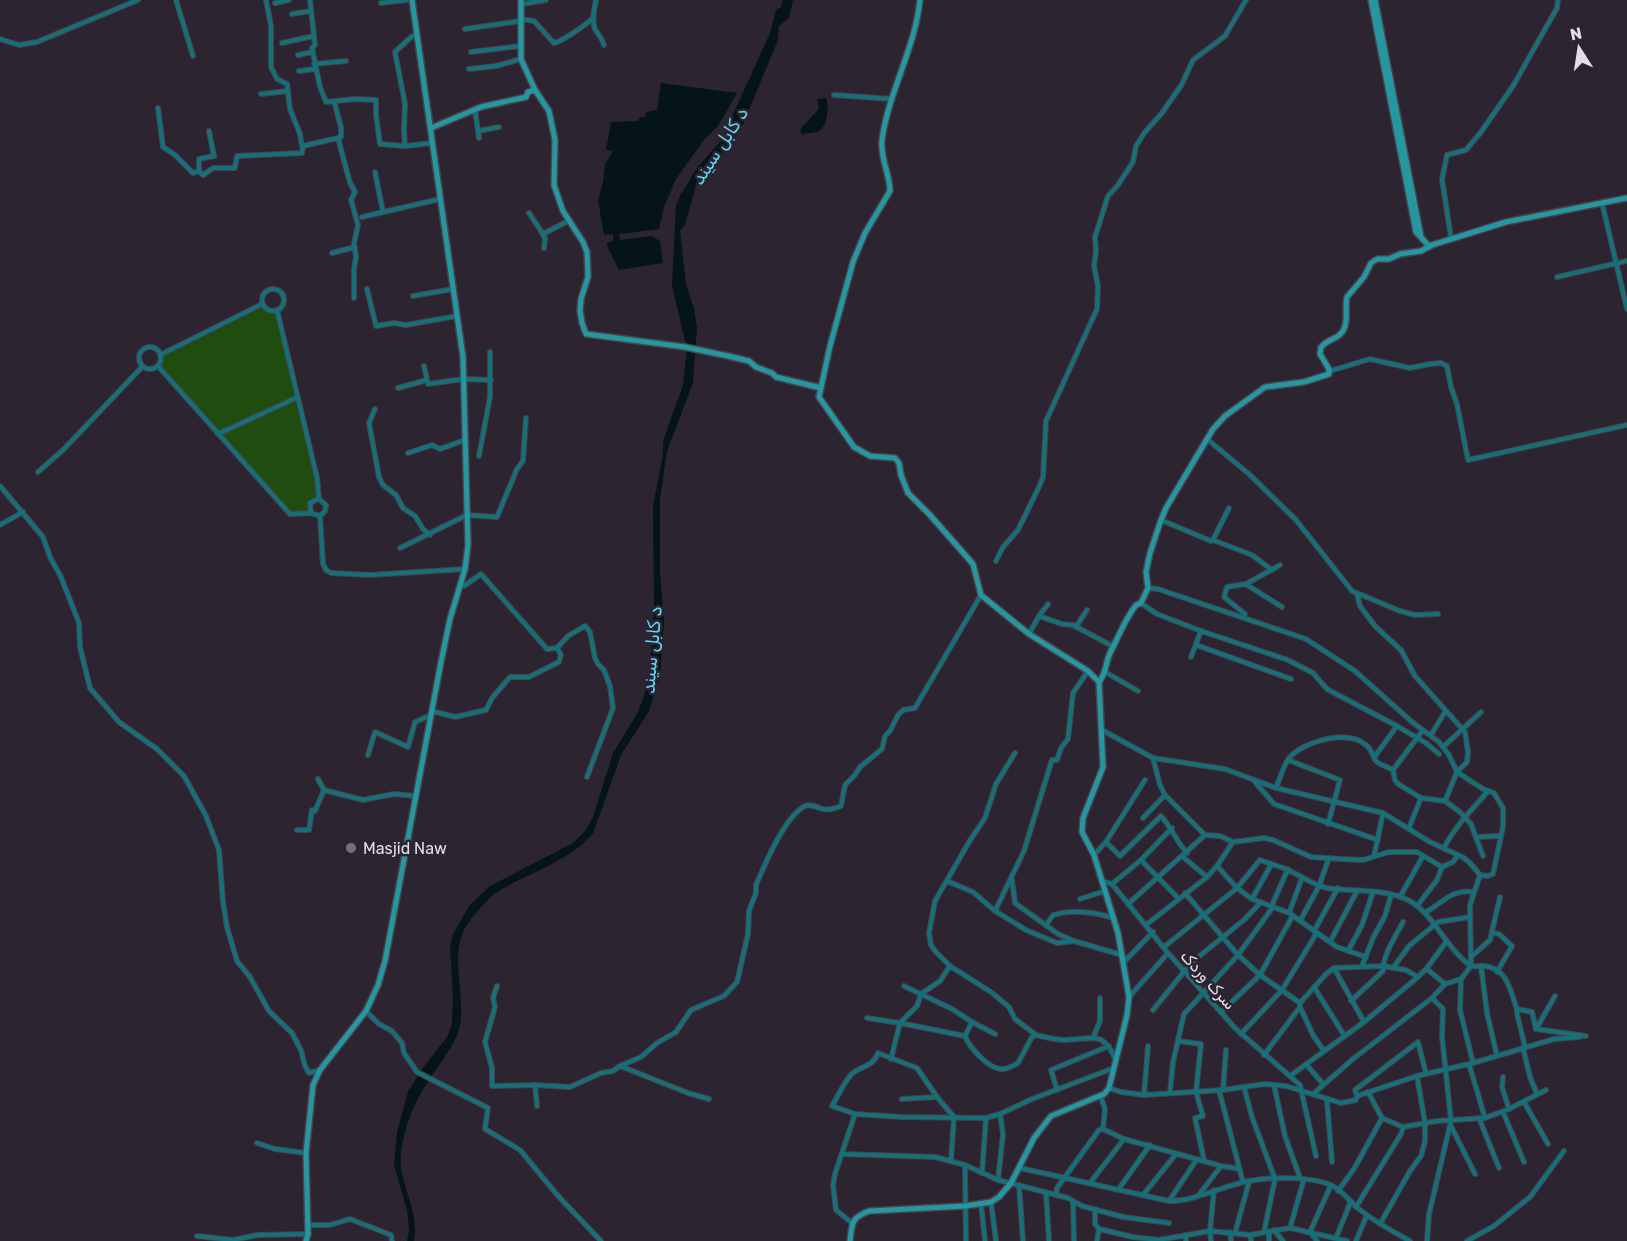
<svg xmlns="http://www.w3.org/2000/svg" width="1627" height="1241" viewBox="0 0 1627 1241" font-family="Rubik,'Noto Naskh Arabic',sans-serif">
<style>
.green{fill:#1f4c0f}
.water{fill:#051419}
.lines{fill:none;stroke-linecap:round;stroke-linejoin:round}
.street-casing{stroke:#49424d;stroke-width:6}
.secondary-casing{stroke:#49424d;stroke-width:8}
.street{stroke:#147179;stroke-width:4}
.secondary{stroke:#2497a1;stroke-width:5}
.worship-dot{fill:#6b7280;stroke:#2c2430;stroke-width:2}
.labels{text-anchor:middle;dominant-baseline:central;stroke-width:5;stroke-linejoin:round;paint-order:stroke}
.poi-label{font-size:16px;fill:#e3dee6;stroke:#2c2430;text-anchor:start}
.street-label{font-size:16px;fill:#e3dee6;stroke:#2c2430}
.water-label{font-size:18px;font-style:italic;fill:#5bd8fa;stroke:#2c2430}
</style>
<rect width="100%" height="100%" fill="#2c2430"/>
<path class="green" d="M262,304L269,310H277L317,478L319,499L310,503L311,513L290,514L158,366L160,363V355Z"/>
<g class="water">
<path d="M783,0H793L789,18L779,26L778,40L741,129L730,144L708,167L696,185L685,225L680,230L686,285L694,308L697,327L693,383L667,451L660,499V572L664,621L660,675L649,711L621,755L593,834C567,863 528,872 496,893C487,899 479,910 471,919C446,950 466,990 460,1025C456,1045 439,1064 429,1080C415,1101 404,1127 401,1152C397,1182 420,1209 414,1241H407L409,1230L407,1210L394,1165L397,1132L408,1092L422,1069L447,1037L452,1024L453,995L450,947L453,934L470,905L490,886L573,843L586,830L593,817L613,753L638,712L644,696L650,669L654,610L653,506L662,459L664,438L683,385L687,349L672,286L676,205L680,196L697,168L725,136L726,130L770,33L776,10L781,7Z"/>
<path d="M661,83L737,93L718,126L704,140L676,179L664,207L659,229L619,234L620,240L652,236L660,241L663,263L619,270L607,246V243L613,241V234L604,235L598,200L603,182L605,164L613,151L606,150L611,122L638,121L640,117H645L646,112L657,110Z"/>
<path d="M826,98C829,105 828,125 820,130C815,134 807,133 802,134L800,131L802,127L819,109L817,99Z"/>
</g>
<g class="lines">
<defs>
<g id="street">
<path d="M176,0L193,56"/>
<path d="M266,0L271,26V67L277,79L287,84L290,109L300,134L302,146"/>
<path d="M310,0L315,45L312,48L320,87L326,102L355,99L376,100V115L380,144L405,146L433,143"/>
<path d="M596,0C594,9 591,23 596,31C600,36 602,38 604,45"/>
<path d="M275,3L289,0"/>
<path d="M381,3L406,0"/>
<path d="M522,4L546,0"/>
<path d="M292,14L311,11"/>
<path d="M521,19L534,21L554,43C563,41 587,24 593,18"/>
<path d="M465,29L521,21"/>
<path d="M0,39L19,45L37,42L138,0"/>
<path d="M282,43L314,36"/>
<path d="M471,52L521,46"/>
<path d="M298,55L312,52"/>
<path d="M314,64L346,61"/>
<path d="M469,69L496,66L521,59"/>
<path d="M299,71L315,69"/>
<path d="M261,94L288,91"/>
<path d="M834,95L892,99"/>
<path d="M334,101L341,127V137L338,138L350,183L355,192L351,200L358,225L354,244L356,257L354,269V298"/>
<path d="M158,108L163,147L175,155L193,173L199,171L203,175L213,168H235L237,156L302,153L303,146L338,138"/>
<path d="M475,110L479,138"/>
<path d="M478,131L499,127"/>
<path d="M405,146L404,130L405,104L395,52L411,37L418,35"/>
<path d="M199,171V159L214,156L209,131"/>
<path d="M375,172L383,212"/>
<path d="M1602,203L1627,309"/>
<path d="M529,213L543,234L568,221"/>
<path d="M362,217L440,199"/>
<path d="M543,235L545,238L544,248"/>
<path d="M1451,238L1442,179L1447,155L1466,150L1481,132L1513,86L1557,8L1558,0"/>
<path d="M332,253L355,247"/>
<path d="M1557,277L1627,261"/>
<circle cx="273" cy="300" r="11"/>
<path d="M367,289L376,326L394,323L406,325L457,316"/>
<path d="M413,296L453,289"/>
<circle cx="150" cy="358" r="11"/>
<path d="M160,355L262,304"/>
<path d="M158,366L290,514L311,513L320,516L325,511L326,505L319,499L317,478L277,310"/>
<path d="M424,366L428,384L463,379L491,380"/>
<path d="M1330,371L1370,359L1410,368L1430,364L1441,363L1447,366L1451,387L1457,404L1468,460L1627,425"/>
<path d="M398,388L427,380"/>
<path d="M375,409L369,423L379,477L383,485L396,495L403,508L415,516L423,529L430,535"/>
<path d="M218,434L298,397"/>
<path d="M1207,439L1249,474L1296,520L1352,591L1400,611L1415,615L1438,614"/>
<path d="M408,453L432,445L440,449L465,440"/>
<path d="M479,456L490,397V352"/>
<path d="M38,472L64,449L142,367"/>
<path d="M0,486L43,537L50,557L61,577L79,623L80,647L90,688L119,722L157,749L184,776L206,816L219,850L223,902L227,927L237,961L250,977L269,1011L292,1033L301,1050L305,1066L309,1073L319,1070"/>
<path d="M311,513L310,503L318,499"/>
<path d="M320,516L323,564L326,570L331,573L370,575L465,569"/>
<path d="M1161,520L1211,541L1213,540L1229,508"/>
<path d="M0,525L23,512"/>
<path d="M1213,540L1252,555L1272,570"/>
<path d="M400,548L467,515L497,517L517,469L523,461L526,418"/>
<path d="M996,561L1003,547L1018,530L1039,487L1043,477L1046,421L1097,309L1098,286L1094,266L1096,251L1095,237L1108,196L1118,185L1133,162L1136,146L1145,132L1162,113L1182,84L1193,60L1225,36L1246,0"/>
<path d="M461,585L464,586L481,574L547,649L557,648L568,636L585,626L590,632L595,658L598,664L604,670L610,686L613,708L587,777"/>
<path d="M1247,585L1282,607"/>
<path d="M1148,588L1158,589L1306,639L1355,671L1412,722L1439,742L1449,755L1457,772L1483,789L1494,793L1503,808V827L1493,874L1488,876L1480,875L1470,905L1471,966L1461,979L1445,984L1432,998L1353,1059L1313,1094"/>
<path d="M1357,594L1360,606L1375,626L1401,650L1415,676L1465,732L1468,752L1467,762L1457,772L1445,801"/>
<path d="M1141,603L1157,614L1201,631L1288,660L1313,673L1327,689L1338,695L1397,726L1426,743L1439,754"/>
<path d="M1039,616L1062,624L1073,625L1114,647"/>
<path d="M1244,618L1245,614L1224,597L1227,587L1246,584L1280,565"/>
<path d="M1076,627L1087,610"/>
<path d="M1029,634L1039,616L1048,604"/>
<path d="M1196,645L1291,679"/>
<path d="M1191,657L1201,631"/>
<path d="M1105,672L1138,691"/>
<path d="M432,711L455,717L486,710L492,698L510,677H529L559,662L561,655L557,648"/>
<path d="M1102,730L1153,758L1160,785L1165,795L1205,835L1220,836L1233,842L1264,838L1273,840L1311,857L1341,859L1363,860L1389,852H1417L1442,867L1453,862L1458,855C1467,858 1474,867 1480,875"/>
<path d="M1431,735L1445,712"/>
<path d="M1443,747L1481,712"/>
<path d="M1015,753L996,784L985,818L969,842L935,901L929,933L931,945L936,952L950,966L991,992L1009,1007L1015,1019L1036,1035"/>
<path d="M368,755L375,732L408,747L415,722L431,715"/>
<path d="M1375,756L1397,726"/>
<path d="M1153,758L1225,769L1276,788L1383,813L1430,842L1458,855"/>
<path d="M1288,760L1340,780L1328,824"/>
<path d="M1393,770L1423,730"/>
<path d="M318,779L324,790L363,800L394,794L416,796"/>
<path d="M1255,782L1274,804L1378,840"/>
<path d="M1276,788C1280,778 1283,767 1289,758C1304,741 1347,729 1366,745C1372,749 1372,756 1376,761C1380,765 1388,767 1393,770L1395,780L1398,784L1421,798L1445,801L1460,812L1471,824L1483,856"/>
<path d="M1143,818L1165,795"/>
<path d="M1409,828L1421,798"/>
<path d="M297,830H309L312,810L315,811L324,790"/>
<path d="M1476,837L1499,836"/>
<path d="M1106,842L1120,856L1161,816C1172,828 1176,841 1187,853"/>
<path d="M1444,848C1455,826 1472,810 1488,791"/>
<path d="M1094,855L1106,842L1145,780"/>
<path d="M1374,856L1383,813"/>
<path d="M1183,857L1207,877"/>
<path d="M1141,860L1179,899"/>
<path d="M1217,866L1237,888L1252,899L1289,913L1337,947L1366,957"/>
<path d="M1012,880L1015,903L1058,934L1072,940"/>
<path d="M947,881L973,892L995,911L1026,930L1057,943L1074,941L1122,955"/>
<path d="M1103,881L1112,884L1168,953L1235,1028L1300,1085L1316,1156"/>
<path d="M1112,884L1141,860L1172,828"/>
<path d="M1185,893L1238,955L1260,975L1300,1003"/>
<path d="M1400,897L1423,856"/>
<path d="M1080,899L1105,891"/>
<path d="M1252,899L1271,865"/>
<path d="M1128,904L1205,835"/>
<path d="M1272,905L1288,869"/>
<path d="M1417,906L1437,880L1442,867"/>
<path d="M995,911L1024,851L1051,763L1052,760H1057L1061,748L1068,739L1073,693L1088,671"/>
<path d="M1426,912C1444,902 1451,889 1474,892"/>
<path d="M1289,913L1302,878"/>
<path d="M1300,921L1319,886L1329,858"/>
<path d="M1046,925L1053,915C1073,909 1094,912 1113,918"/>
<path d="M1146,925L1207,877L1217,866L1233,842"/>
<path d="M1314,931L1338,888"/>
<path d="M1493,933L1499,934L1512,946L1497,972"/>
<path d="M1330,942L1357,891"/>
<path d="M1164,947L1237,888L1260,860C1270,864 1281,866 1290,871C1303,877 1313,885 1327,888C1353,892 1384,888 1408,900C1434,914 1444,945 1467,963C1472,968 1477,966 1484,966C1508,968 1510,991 1517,1009L1532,1012L1536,1029L1586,1036"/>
<path d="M1348,951L1362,925L1373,892"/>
<path d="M1472,956L1490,940L1500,897"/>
<path d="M1124,962L1153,932"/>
<path d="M1362,966L1373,938L1385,916L1391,895"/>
<path d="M1481,966L1487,1013L1497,1056"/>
<path d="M1334,968L1364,1022"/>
<path d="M1393,968L1409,946L1438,922L1470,917"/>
<path d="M1427,969L1445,984"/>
<path d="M1461,979L1460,1010L1473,1063"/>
<path d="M497,986L493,998L495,1007L485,1042L492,1068V1086L535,1085L570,1087L601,1073L613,1071L620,1066L688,1093L709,1099"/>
<path d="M904,986L952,1009L972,1022"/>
<path d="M1314,987L1344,1035"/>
<path d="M1129,997L1168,953"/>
<path d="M1351,1001L1383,971C1383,954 1396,936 1403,922"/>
<path d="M1300,1007L1313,1035L1324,1051"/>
<path d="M1517,1009V1014L1525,1047"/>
<path d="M1153,1010L1191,963L1245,919L1261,902"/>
<path d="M366,1011L379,1024L392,1031L402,1043L404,1053L417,1072L488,1108L485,1129L520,1150L559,1197L601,1241"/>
<path d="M1221,1012L1260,975L1292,917"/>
<path d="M867,1018L900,1023L965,1036"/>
<path d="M1536,1029L1555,996"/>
<path d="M995,1034L972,1022L965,1036C970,1048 987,1067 1000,1069C1007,1070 1013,1066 1018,1063L1032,1037L1036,1035C1046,1037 1055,1040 1065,1040C1093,1039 1104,1030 1116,1061"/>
<path d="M1241,1034L1282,990L1316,934"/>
<path d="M1093,1038L1100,1021V998"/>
<path d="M1178,1041L1201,1044L1196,1092L1203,1116L1195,1118L1204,1160"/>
<path d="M1523,1048L1530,1077L1537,1094"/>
<path d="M1264,1055L1300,1007V1003L1326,974L1334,968L1383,966L1406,970L1418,977"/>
<path d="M891,1059L900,1023L917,1006L921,994L940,981L950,966"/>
<path d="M1306,1064L1323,1084"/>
<path d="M1469,1064L1485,1118"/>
<path d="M620,1066L641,1057L657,1043L676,1032L691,1010L724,996L737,982L748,934L749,911L756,893V885C765,864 785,816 805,806C812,803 817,808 823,809C829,811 835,808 841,806L845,785L855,775L860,767L882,749L885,736L890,731L898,715L903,710L915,708L981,595"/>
<path d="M1290,1076L1364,1022L1418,977L1427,968L1446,942"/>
<path d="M1503,1077L1502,1087L1509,1109"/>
<path d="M535,1085L537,1106"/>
<path d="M1274,1085L1285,1136L1300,1178"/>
<path d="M1244,1087L1252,1117L1275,1179L1264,1232"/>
<path d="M1109,1088L1121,1092L1144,1095L1223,1090L1264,1084L1286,1086L1341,1103L1356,1100L1357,1096L1417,1076L1473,1063L1554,1039L1579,1037"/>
<path d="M1057,1090L1051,1070L1109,1046"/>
<path d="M1219,1090L1243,1182"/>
<path d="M1223,1090L1226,1050"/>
<path d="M1170,1092L1173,1062L1184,1014L1238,955L1273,907"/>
<path d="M1368,1092L1382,1118L1403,1127L1437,1121L1485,1118L1509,1109L1546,1090"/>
<path d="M1144,1095L1148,1046"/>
<path d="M1357,1096L1355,1090L1418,1042L1426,1074"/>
<path d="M902,1099L937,1097"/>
<path d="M1327,1100L1332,1162"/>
<path d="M1524,1102L1548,1144"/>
<path d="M1503,1112L1524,1162"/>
<path d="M1479,1118L1499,1168"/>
<path d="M1451,1126L1475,1174"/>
<path d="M1103,1129L1105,1109L1101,1097L1103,1094"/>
<path d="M257,1143L275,1149L306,1153"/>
<path d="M842,1154L935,1157L965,1165L998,1180L1068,1198L1082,1206L1123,1217L1169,1223"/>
<path d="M951,1160L954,1117L937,1097L917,1068L878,1053C874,1066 862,1066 853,1073C846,1078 837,1098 832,1106L855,1114L901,1117L986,1118L1000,1114L1032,1099L1114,1068"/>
<path d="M965,1165L966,1241"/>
<path d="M1020,1168L1169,1201C1197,1201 1221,1186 1249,1181C1271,1177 1310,1176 1331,1185C1342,1190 1350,1202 1359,1209C1375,1222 1392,1231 1410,1241"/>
<path d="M982,1173L986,1118"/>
<path d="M998,1180L1003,1134L1000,1114"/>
<path d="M1090,1183L1124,1139"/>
<path d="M1019,1185L1023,1241"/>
<path d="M1118,1190L1150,1145"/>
<path d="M1338,1191L1354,1169L1382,1118"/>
<path d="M1046,1193L1049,1241"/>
<path d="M1056,1195L1057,1188L1099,1130L1103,1129L1124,1139L1221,1166L1240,1169"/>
<path d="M1143,1195L1176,1154"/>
<path d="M1198,1196L1221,1166"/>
<path d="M1073,1201L1074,1241"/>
<path d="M1169,1201L1197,1159"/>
<path d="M991,1202L996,1241"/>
<path d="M981,1204L985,1241"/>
<path d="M1356,1207L1401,1134L1403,1127"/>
<path d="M1095,1209V1224L1099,1229L1133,1237L1159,1240L1210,1231L1250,1235L1290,1228L1347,1241"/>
<path d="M852,1223L836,1210L833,1185L835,1174L855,1114"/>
<path d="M1380,1224L1410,1171L1421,1156L1425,1141V1123L1417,1076"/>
<path d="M307,1225H330L350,1219L391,1235L392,1241"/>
<path d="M1290,1228L1304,1179"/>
<path d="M1274,1230L1283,1241"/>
<path d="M1269,1231V1241"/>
<path d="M1230,1232L1231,1241"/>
<path d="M1235,1233L1249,1182"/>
<path d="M1186,1235V1241"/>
<path d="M1250,1235L1251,1241"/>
<path d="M197,1236L233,1240L258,1235L308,1234"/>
<path d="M1336,1238L1351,1201"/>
<path d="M1097,1241L1099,1229"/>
<path d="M1211,1241L1210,1231L1214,1190"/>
<path d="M1317,1241L1310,1232L1331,1185"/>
<path d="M1356,1241L1367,1215"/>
<path d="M1427,1241L1429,1214L1451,1121L1442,1036L1443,1009L1432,998"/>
<path d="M1467,1241L1494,1226L1530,1197L1564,1151"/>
</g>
<g id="secondary">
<path d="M521,0V59L535,90L549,111L555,140L554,185L563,211L583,242L587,252L588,277L581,299L580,311L582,323L586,334L685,347L728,356L749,361L756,367L772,373L776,377L821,388"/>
<path d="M920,0C915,49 888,93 882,140C880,159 890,174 890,191L865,233L853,262L830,346L819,397L854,447L870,456L895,458L899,463L901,475L908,493L930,515L973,564L981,595L1029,634L1088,671L1099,682"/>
<path d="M1371,0L1416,232L1429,246"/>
<path d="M1375,0L1421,237"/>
<path d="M431,128L481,107L526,97L528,92L535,90"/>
<path d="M306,1241L308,1234L306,1153L313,1085L320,1070L366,1011L378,985L385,961L441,662L450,619L465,569L468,545L463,357L412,0"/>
<path d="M850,1241C852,1223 851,1218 869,1211L965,1206L991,1202L999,1197L1011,1183L1034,1138L1051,1116L1104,1094L1109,1088L1127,1015L1129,997L1118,933L1094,855L1082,832L1083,818L1103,767L1099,682C1107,673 1105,662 1111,651C1119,636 1125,619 1136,605L1141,603L1148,588L1146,572L1150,553L1161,520L1166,508L1213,429L1225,416L1265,387L1304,382L1329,374V369L1320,354L1321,347C1326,341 1332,340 1338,336C1351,327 1344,309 1347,297L1364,277L1371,263L1377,259H1389L1400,254L1421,251L1432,245L1506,222L1627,198"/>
</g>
</defs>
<use href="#street" class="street-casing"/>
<use href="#secondary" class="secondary-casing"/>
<use href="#street" class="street"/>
<use href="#secondary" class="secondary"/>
</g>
<circle class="worship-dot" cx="351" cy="848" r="6"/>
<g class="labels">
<g class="poi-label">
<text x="363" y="848">Masjid Naw</text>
</g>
<g class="street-label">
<text transform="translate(1208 980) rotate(48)">سرک وردک</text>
</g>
<g class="water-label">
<text transform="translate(720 146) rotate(-57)">د کابل سيند</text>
<text transform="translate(652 650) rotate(-85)">د کابل سيند</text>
</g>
</g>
<g transform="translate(1579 48) rotate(348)" stroke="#2c2430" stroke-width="4.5" paint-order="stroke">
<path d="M0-4.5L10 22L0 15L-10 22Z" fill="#e3dee6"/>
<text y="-9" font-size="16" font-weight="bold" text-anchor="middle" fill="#e3dee6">N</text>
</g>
</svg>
